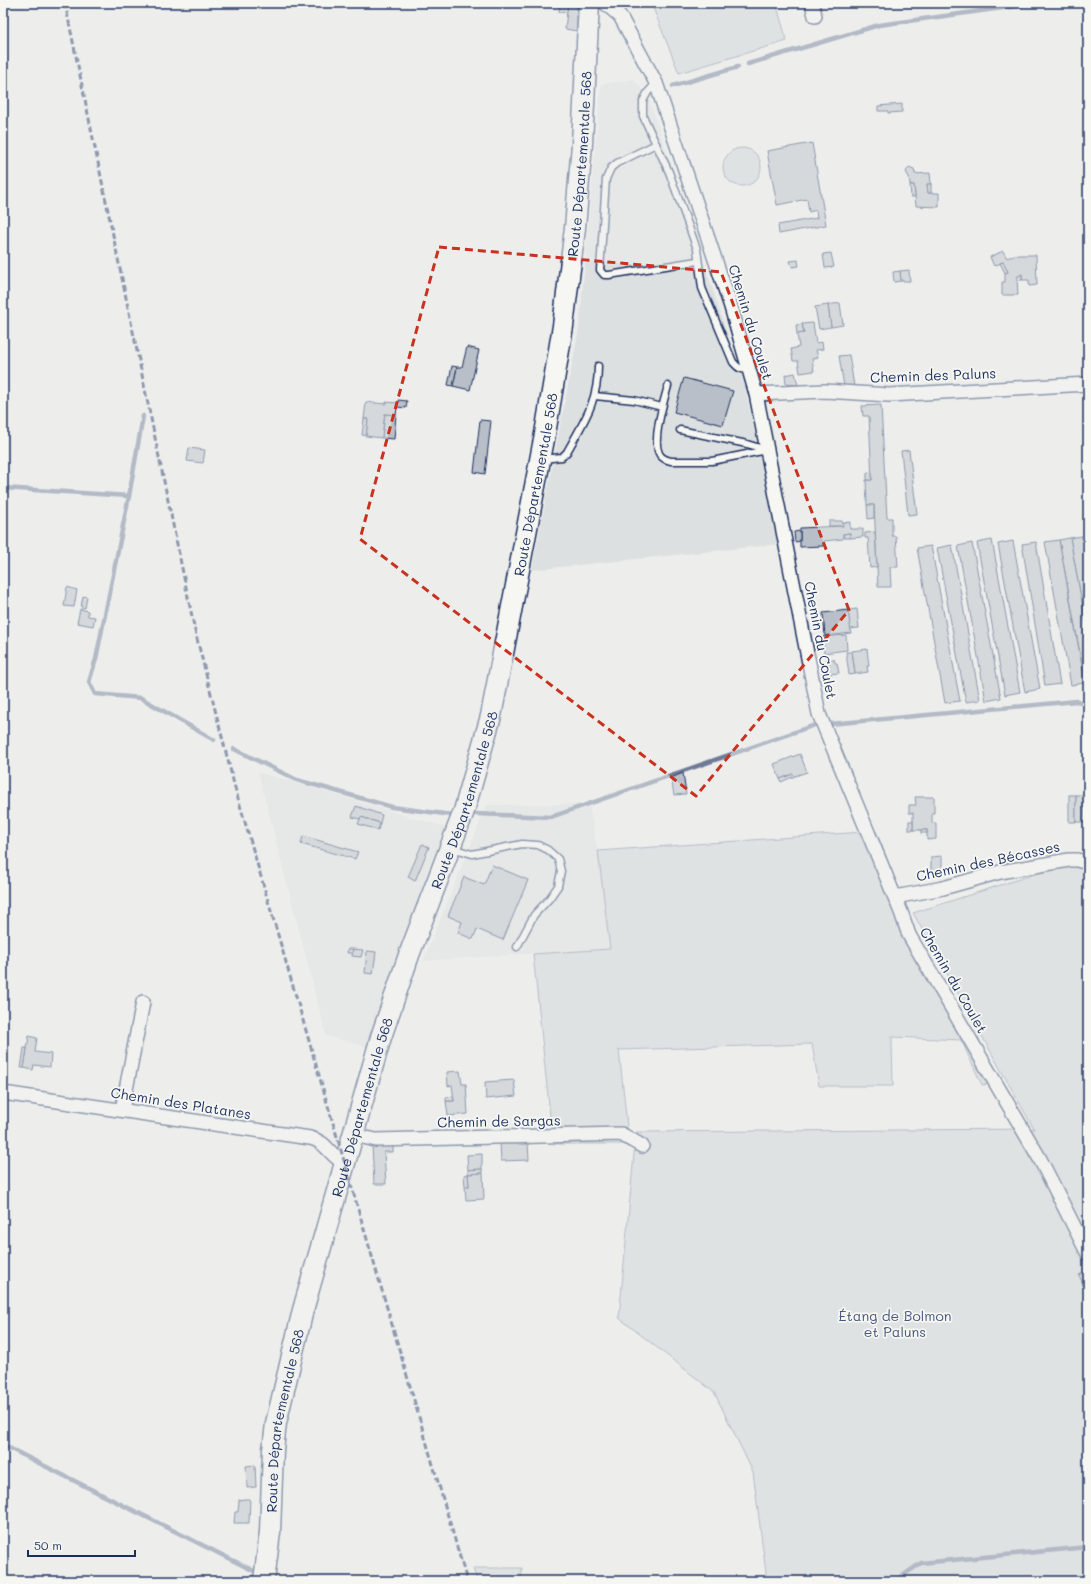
<svg xmlns="http://www.w3.org/2000/svg" width="1091" height="1584" viewBox="0 0 1091 1584" font-family="Mali,sans-serif">
<style>
.built{fill:#dde0e1}
.green{fill:#ced2d7;stroke:#74809a}
.lines{fill:none;stroke-linecap:round;stroke-linejoin:round}
.stream{stroke:#6e7a96;stroke-width:4.5}
.building{fill:#b9bfc8;stroke:#1b2f5e}
.lane-casing{stroke:#1b2f5e;stroke-width:9}
.street-casing{stroke:#1b2f5e;stroke-width:16}
.primary-casing{stroke:#1b2f5e;stroke-width:23}
.lane{stroke:#f6f6f2;stroke-width:6}
.street{stroke:#f6f6f2;stroke-width:13}
.primary{stroke:#f6f6f2;stroke-width:20}
.rail{stroke:#1b2f5e;stroke-width:3;stroke-dasharray:6 3;stroke-linecap:butt}
.marked{fill:none;stroke:#c8321e;stroke-width:3;stroke-dasharray:8 5;stroke-linejoin:round}
.labels{text-anchor:middle;dominant-baseline:central;stroke-width:3.5;stroke-linejoin:round;paint-order:stroke}
.street-label{font-size:14px;fill:#1b2f5e;stroke:#f6f6f2}
.park-label{font-size:14px;fill:#48587c;stroke:#f6f6f2}
</style>
<rect width="100%" height="100%" fill="#edeeec"/>
<filter id="ink" filterUnits="userSpaceOnUse"><feTurbulence type="fractalNoise" baseFrequency=".025" numOctaves="2"/><feDisplacementMap in="SourceGraphic" scale="8" xChannelSelector="R" yChannelSelector="G"/><feConvolveMatrix kernelMatrix="1 2 1 2 8 2 1 2 1" color-interpolation-filters="sRGB"/></filter>
<g filter="url(#ink)">
<g class="built">
<path d="M634,79L649,98L743,380L780,544L532,570L579,328L601,84Z"/>
<path d="M258,772L445,827L367,1047L326,1036Z"/>
<path d="M589,804L598,851L610,949L423,961L487,805Z"/>
</g>
<g class="green">
<path d="M651,3H776L787,41L679,73Z"/>
<circle cx="742" cy="167" r="19"/>
<path d="M876,831L905,904L913,931L1003,1083L982,1085L961,1040L892,1037L893,1086H819L812,1044L619,1050L629,1144H553L533,954L610,949L598,851Z"/>
<path d="M1088,857V1581H767L753,1472L714,1392L619,1318L636,1132L1034,1129L913,913Z"/>
<path d="M473,1568H522L521,1581H477Z"/>
</g>
<g class="lines">
<g class="stream">
<path d="M748,64L879,25L1039,3"/>
<path d="M673,86L738,67"/>
<path d="M3,488L129,496L96,659L89,682L95,694L141,698L214,740"/>
<path d="M129,496L143,416"/>
<path d="M830,724L1077,701L1088,704"/>
<path d="M234,749L297,780L392,807L452,815"/>
<path d="M475,814L551,817L815,725"/>
<path d="M3,1445L254,1571"/>
<path d="M287,1581H290"/>
<path d="M895,1581L921,1563L1088,1547"/>
</g>
</g>
<g class="building">
<path d="M560,3H568V13L559,12Z"/>
<path d="M568,3H577V31L565,29Z"/>
<path d="M902,104V112L888,113V111H878V106Z"/>
<path d="M812,143L826,225L779,234L778,225L817,218L816,210L809,212L807,199L777,205L767,151Z"/>
<path d="M909,167L914,169L915,174L930,173L931,184H927L928,193H939V207L916,206L914,185H910L909,177L906,172Z"/>
<path d="M927,184H931V193H928Z"/>
<path d="M910,185H914L915,197H911Z"/>
<path d="M1003,251L1007,258L1014,255H1036L1037,285L1029,286V280H1022V274L1017,277L1018,295H1002V282H1005V273L1008,272L1003,262L994,266L990,257Z"/>
<path d="M831,253L834,267L825,268L823,254Z"/>
<path d="M798,260L799,266L792,267L790,261Z"/>
<path d="M1003,262L1008,272L1005,273L1000,263Z"/>
<path d="M909,270L910,281H901L900,271Z"/>
<path d="M900,271L901,281L894,282L893,272Z"/>
<path d="M1022,274V280H1017V277Z"/>
<path d="M840,303L843,325L831,327L828,305Z"/>
<path d="M828,305L831,327L819,329L815,307Z"/>
<path d="M813,323L816,343L822,342L823,349L816,350L818,357L812,359L814,371L800,373L798,361H793L791,349L799,347L797,334L804,333L802,324Z"/>
<path d="M802,324L804,333L797,334L796,325Z"/>
<path d="M467,347L479,350L470,390L453,386L457,367H462Z"/>
<path d="M849,355L854,386H844L839,356Z"/>
<path d="M452,366L457,367L453,386L448,385Z"/>
<path d="M795,373L798,385L786,384L785,375Z"/>
<path d="M684,378L733,391L723,425L674,412Z"/>
<path d="M398,400L407,401L406,408L397,407L396,415L385,414L382,438L366,436L368,419H364L366,402L386,404V402L398,403Z"/>
<path d="M881,405L887,518H892V536H896L898,567H890L891,587H878L874,505H867L866,480H872L869,416H863L862,406Z"/>
<path d="M385,414L396,415L394,439L382,438Z"/>
<path d="M364,419H368L366,436L362,435Z"/>
<path d="M480,420L491,421L485,474L474,472Z"/>
<path d="M189,448L205,450L203,463L187,461Z"/>
<path d="M909,450L917,514L908,515L901,451Z"/>
<path d="M872,472V480H867V473Z"/>
<path d="M867,505H874V518L868,519Z"/>
<path d="M829,521H842L843,526H829Z"/>
<path d="M850,522V529H863V537L850,538V533L843,534V539L824,541L823,546L800,547V528L843,526L842,523Z"/>
<path d="M800,531V541L795,542L794,532Z"/>
<path d="M875,532L877,567L870,568L868,538H865V533Z"/>
<path d="M850,533V538H844L843,534Z"/>
<path d="M1088,534V567L1082,536Z"/>
<path d="M1082,536L1088,567V635L1070,538Z"/>
<path d="M1070,538L1088,635L1087,691L1059,540Z"/>
<path d="M992,540L1020,692L1005,695L977,543Z"/>
<path d="M1059,540L1085,683L1071,685L1045,542Z"/>
<path d="M1013,541L1040,689L1025,692L998,544Z"/>
<path d="M1036,542L1060,684L1045,686L1022,544Z"/>
<path d="M972,543L1001,698L986,701L958,546Z"/>
<path d="M952,545L980,700L966,702L937,548Z"/>
<path d="M931,546L960,701L945,703L917,548Z"/>
<path d="M67,587L77,590L74,607L64,606Z"/>
<path d="M83,596L87,597L85,608L81,607Z"/>
<path d="M80,609L88,611V616L95,617L93,626L77,623Z"/>
<path d="M857,609L859,628L850,629L848,610Z"/>
<path d="M848,610L851,633L825,636L823,613Z"/>
<path d="M846,635L847,650L824,653L822,637Z"/>
<path d="M867,649L869,666H867L868,672L855,674L852,651Z"/>
<path d="M846,652H852L855,674L849,675Z"/>
<path d="M834,659L835,663H837L839,673L829,674L826,660Z"/>
<path d="M800,754L807,772L795,776L793,774L780,779L774,764Z"/>
<path d="M683,773L686,794L674,795L671,778Z"/>
<path d="M793,774L795,776L781,782L780,779Z"/>
<rect x="1069" y="795" width="7" height="27"/>
<path d="M1076,795H1085L1084,822H1076Z"/>
<path d="M915,797H934V813H932V823H936V839L927,840V830H913V813H909V805H916Z"/>
<path d="M356,806L382,815L380,823L361,817L360,819L352,817Z"/>
<path d="M361,817L380,823L378,830L358,824Z"/>
<rect x="909" y="821" width="4" height="9"/>
<rect x="921" y="830" width="6" height="3"/>
<path d="M303,836L358,852L355,859L301,844Z"/>
<path d="M422,844L429,847L415,881L408,877Z"/>
<path d="M942,856V873H931V857Z"/>
<path d="M492,865L528,880L503,940L477,929L473,939L458,933L462,922L448,916L464,877L484,885Z"/>
<path d="M348,949H353L352,953H347Z"/>
<path d="M353,949L363,950L361,957L352,956Z"/>
<path d="M367,951L376,952L373,974L365,973Z"/>
<path d="M29,1036L37,1038L35,1052L51,1054L50,1067L34,1065L33,1070L24,1068Z"/>
<path d="M24,1048H27L24,1068H21Z"/>
<path d="M460,1071L462,1084H466L468,1114L448,1116L446,1101H454L452,1085L448,1086L447,1072Z"/>
<path d="M514,1080L516,1096L486,1099L485,1082Z"/>
<path d="M453,1096L454,1101H446V1097Z"/>
<path d="M528,1142L529,1160L501,1161L500,1143Z"/>
<path d="M372,1145H393V1152H384L386,1184H374Z"/>
<path d="M482,1154V1169L468,1170L467,1155Z"/>
<path d="M482,1169L483,1173L468,1174V1170Z"/>
<path d="M483,1173L484,1199L466,1200L465,1186H469L468,1174Z"/>
<path d="M468,1174L469,1186H465L464,1175Z"/>
<path d="M1087,1271L1088,1290L1086,1291L1079,1275Z"/>
<path d="M255,1465L256,1487L247,1488L246,1466Z"/>
<path d="M244,1499H250L249,1523H234L235,1512H238L239,1500Z"/>
</g>
<g class="lines">
<defs>
<g id="lane">
<path d="M656,83L648,92L643,101V116L669,172L697,249L702,288L733,362C738,368 741,370 749,370"/>
<path d="M656,144L617,163L611,168L606,179L600,270L604,275H609L697,261"/>
<path d="M668,386C664,400 651,442 660,455C663,459 666,460 671,461H712L767,450L747,444L680,430"/>
<path d="M595,396L634,400L662,407"/>
<path d="M542,459L562,457L567,452C584,421 598,402 598,366"/>
<path d="M452,848L472,854L522,844L538,845L548,850L558,859L561,871L558,886L549,899L534,915L517,947"/>
</g>
<g id="street">
<path d="M605,3L620,16L656,83L731,307L756,394L819,714L826,731L901,912L909,935L1040,1159L1088,1254"/>
<path d="M812,3L815,16"/>
<path d="M756,394L825,391L889,395L1088,384"/>
<path d="M895,897L943,888L1000,872L1069,860H1077L1088,863"/>
<path d="M3,1093L310,1138C328,1142 329,1156 345,1163"/>
<path d="M122,1110L143,1002"/>
<path d="M354,1135L376,1140L621,1134L642,1146"/>
</g>
<g id="primary">
<path id="s1" d="M264,1581L270,1532L273,1450L276,1423L303,1310L381,1037L409,955L464,811L491,716L545,434L563,326L575,228L582,144L589,3"/>
</g>
</defs>
<use href="#lane" class="lane-casing"/>
<use href="#street" class="street-casing"/>
<use href="#primary" class="primary-casing"/>
<use href="#lane" class="lane"/>
<use href="#street" class="street"/>
<use href="#primary" class="primary"/>
<path class="rail" d="M65,3L195,631L235,788L467,1581"/>
</g>
</g>
<path d="M0 0H1091V1584H0ZM439,247L721,272L849,610L696,796L360,539Z" fill="#edeeec" fill-opacity=".55" fill-rule="evenodd"/>
<path class="marked" d="M439,247L721,272L849,610L696,796L360,539Z"/>
<g class="labels">
<g class="street-label">
<text stroke="none"><textPath href="#s1" startOffset="1458">Route Départementale 568</textPath></text>
<text transform="translate(751 322) rotate(73)">Chemin du Coulet</text>
<text transform="translate(933 375) rotate(-2)">Chemin des Paluns</text>
<text stroke="none"><textPath href="#s1" startOffset="1134">Route Départementale 568</textPath></text>
<text transform="translate(821 640) rotate(79)">Chemin du Coulet</text>
<text stroke="none"><textPath href="#s1" startOffset="810">Route Départementale 568</textPath></text>
<text transform="translate(988 861) rotate(-12)">Chemin des Bécasses</text>
<text transform="translate(954 980) rotate(60)">Chemin du Coulet</text>
<text transform="translate(181 1103) rotate(9)">Chemin des Platanes</text>
<text stroke="none"><textPath href="#s1" startOffset="486">Route Départementale 568</textPath></text>
<text transform="translate(499 1121) rotate(-1)">Chemin de Sargas</text>
<text stroke="none"><textPath href="#s1" startOffset="162">Route Départementale 568</textPath></text>
</g>
<g class="park-label">
<text x="895" y="1315">Étang de Bolmon<tspan x="895" dy="16">et Paluns</tspan></text>
</g>
</g>
<rect width="1091" height="1584" fill="none" stroke="#f6f6f2" stroke-width="16"/>
<rect x="8" y="8" width="1075" height="1568" fill="none" stroke="#1b2f5e" stroke-width="1.5" filter="url(#ink)"/>
<path d="M28 1550v6h107v-6" fill="none" stroke="#1b2f5e" stroke-width="2"/>
<text x="34" y="1550" font-size="12" fill="#1b2f5e" stroke="#f6f6f2" stroke-width="3" paint-order="stroke">50 m</text>
</svg>
